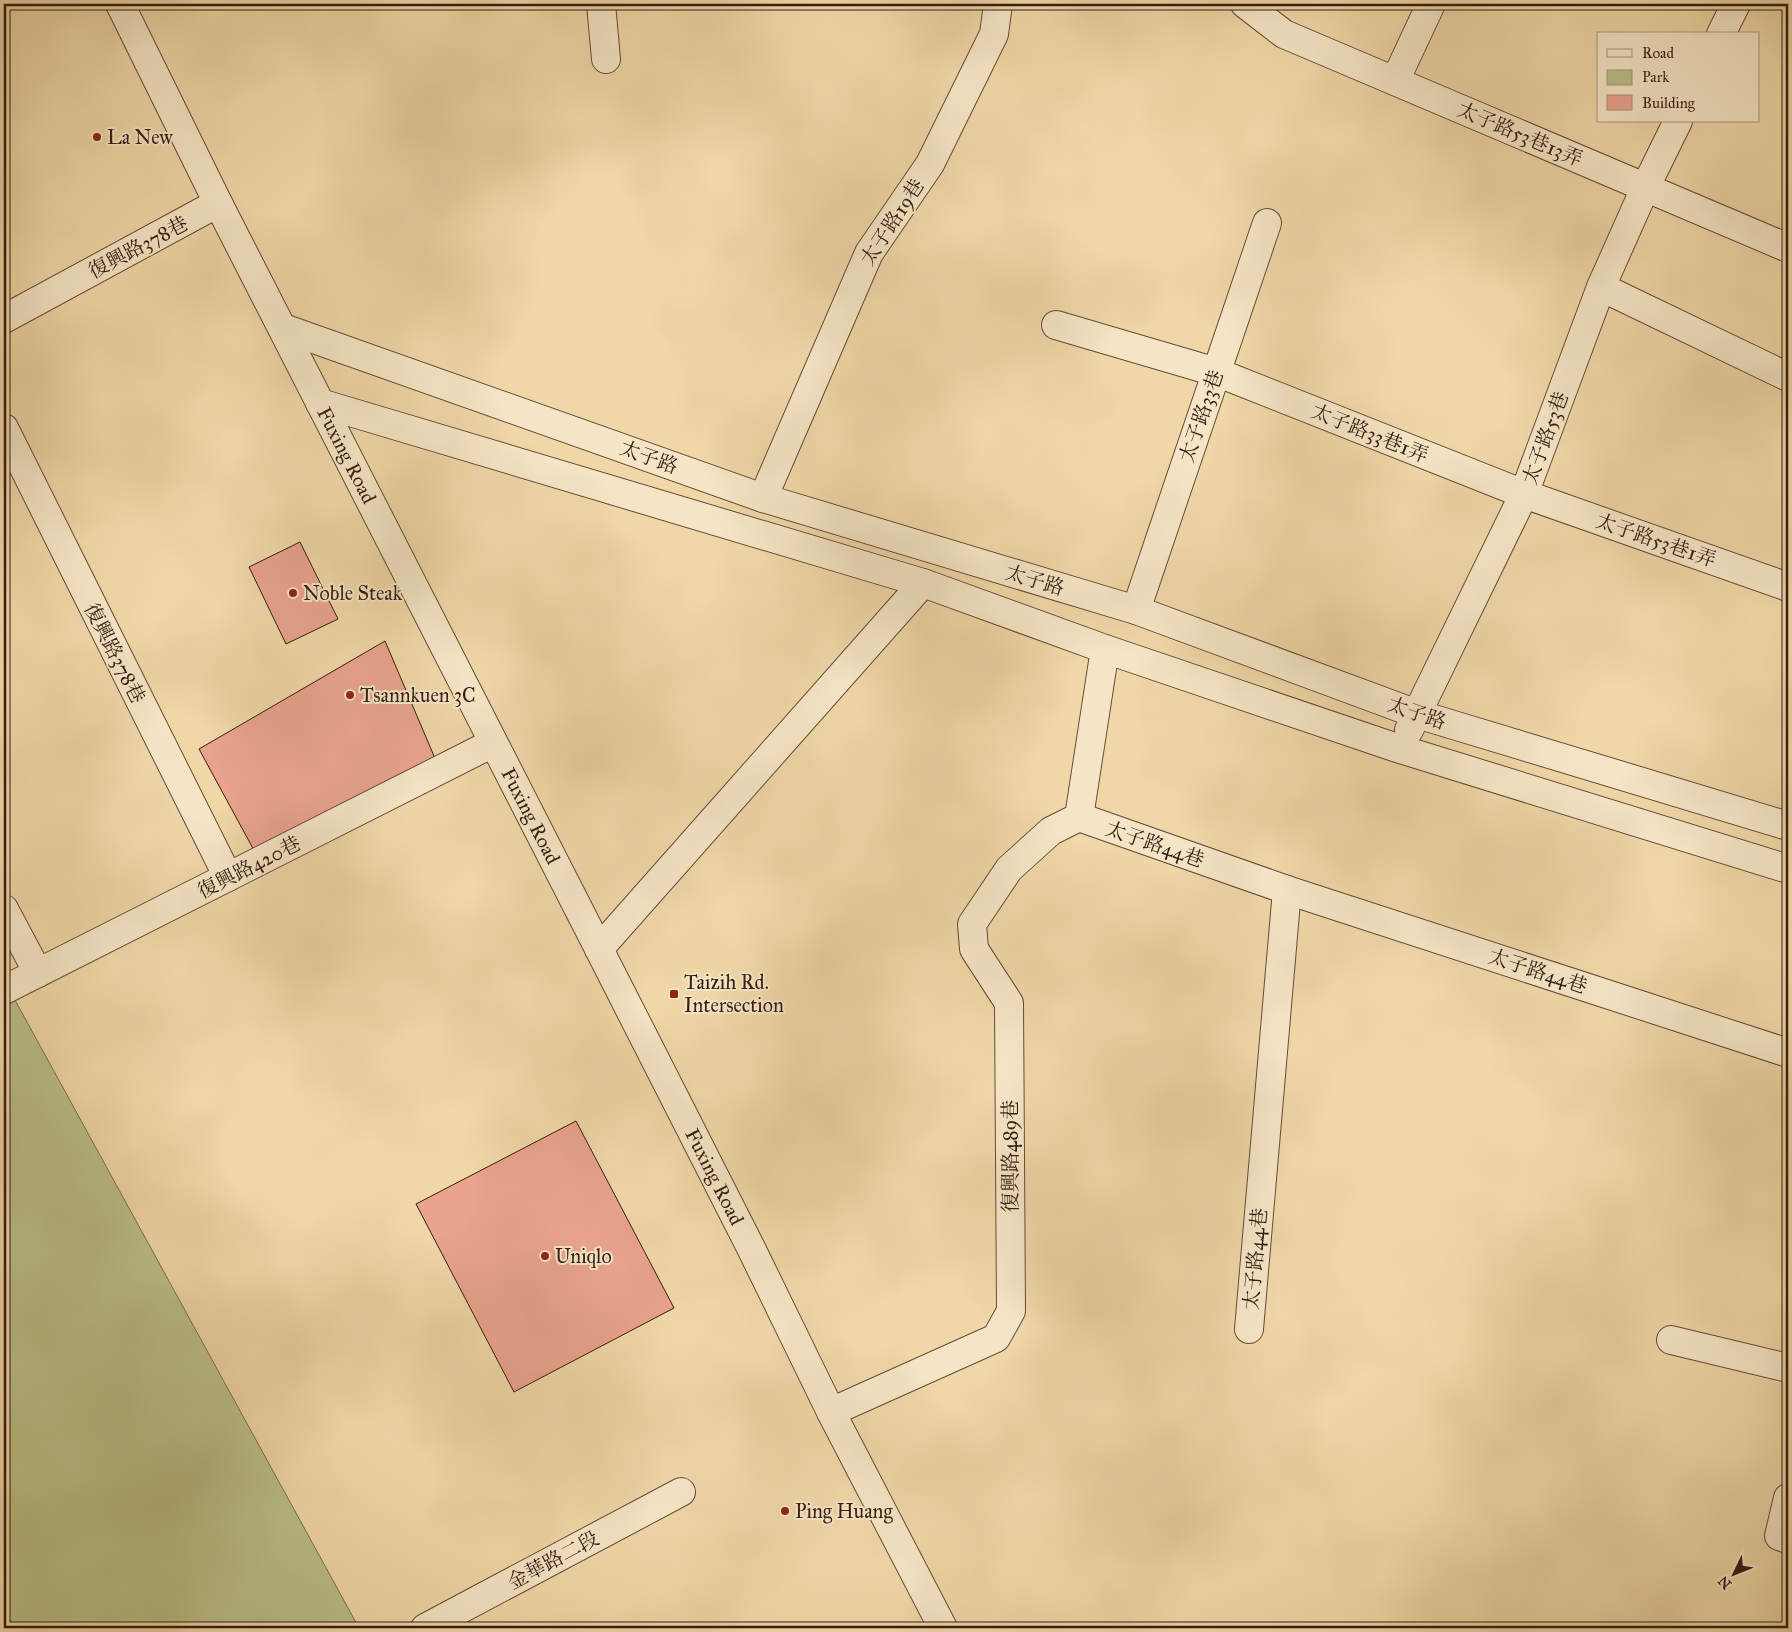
<svg xmlns="http://www.w3.org/2000/svg" width="1792" height="1632" viewBox="0 0 1792 1632" font-family="'IM FELL Great Primer','Noto Serif TC',serif">
<style>
.green{fill:#babe87;stroke:#786d4c}
.building{fill:#e9a38e;stroke:#351c12}
.lines{fill:none;stroke-linecap:round;stroke-linejoin:round}
.minor-casing{stroke:#644b37;stroke-width:30}
.minor{stroke:#f5e5c6;stroke-width:28}
.poi-dot{fill:#8f2418;stroke:#f5e5c6;stroke-width:2}
.labels{text-anchor:middle;dominant-baseline:central;stroke-width:4;stroke-linejoin:round;paint-order:stroke}
.street-label{font-size:20px;fill:#351c12;stroke:#f5e5c6}
.poi-label{font-size:20px;fill:#351c12;stroke:#f5e5c6;text-anchor:start}
</style>
<rect width="100%" height="100%" fill="#f0d7a7"/>
<filter id="stains"><feTurbulence type="fractalNoise" baseFrequency=".004" numOctaves="4"/><feColorMatrix values="0 0 0 0 .2 0 0 0 0 .09 0 0 0 0 .02 0 0 0 .5 -.17"/></filter>
<radialGradient id="worn" r=".72"><stop offset=".6" stop-color="#630" stop-opacity="0"/><stop offset="1" stop-color="#630" stop-opacity=".3"/></radialGradient>
<path class="green" d="M4,980L359,1628H4Z"/>
<g class="building">
<path d="M300,542L338,619L286,644L249,567Z"/>
<path d="M385,641L437,763L256,854L199,749Z"/>
<path d="M576,1121L674,1308L514,1392L416,1204Z"/>
</g>
<g class="lines">
<defs>
<g id="minor">
<path id="s1" d="M120,4L218,203L599,949L751,1248L831,1412L943,1628"/>
<path d="M601,4L606,59"/>
<path d="M1245,4L1284,34L1788,248"/>
<path d="M1721,34L1736,4"/>
<path d="M1395,81L1431,4"/>
<path d="M1601,287L1788,377"/>
<path d="M4,319L218,203"/>
<path d="M1056,325L1216,372L1524,494L1788,587"/>
<path d="M283,328L763,498L1136,610L1417,714L1788,826"/>
<path d="M320,403L923,583L1105,649L1400,749L1788,869"/>
<path d="M4,428L228,877"/>
<path d="M763,498L869,253L930,164L994,34L998,4"/>
<path d="M1136,610L1267,223"/>
<path d="M1409,730L1524,494L1601,287L1646,186L1678,121"/>
<path d="M1079,817L1287,890L1788,1053"/>
<path d="M4,909L38,973"/>
<path d="M599,949L923,583"/>
<path d="M4,990L493,743"/>
<path d="M1249,1329L1287,890"/>
<path d="M1671,1340L1788,1368"/>
<path d="M831,1412L996,1338L1011,1311L1009,1003L974,949L972,924L1009,869L1051,831L1079,817L1105,649"/>
<path d="M1788,1498L1779,1536L1788,1539"/>
<path d="M425,1628L681,1492"/>
</g>
</defs>
<use href="#minor" class="minor-casing"/>
<use href="#minor" class="minor"/>
</g>
<g class="poi-dot">
<circle cx="97" cy="137" r="5"/>
<circle cx="293" cy="593" r="5"/>
<circle cx="350" cy="695" r="5"/>
<rect x="669" y="989" width="10" height="10" rx="2.5"/>
<circle cx="545" cy="1256" r="5"/>
<circle cx="785" cy="1511" r="5"/>
</g>
<g class="labels">
<g class="street-label">
<text transform="translate(1520 134) rotate(23)">太子路53巷13弄</text>
<text transform="translate(892 222) rotate(-57)">太子路19巷</text>
<text transform="translate(138 247) rotate(-28)">復興路378巷</text>
<text transform="translate(1201 416) rotate(-71)">太子路33巷</text>
<text transform="translate(1370 433) rotate(22)">太子路33巷1弄</text>
<text transform="translate(1545 438) rotate(-70)">太子路53巷</text>
<text stroke="none"><textPath href="#s1" startOffset="505">Fuxing Road</textPath></text>
<text transform="translate(649 457) rotate(20)">太子路</text>
<text transform="translate(1656 540) rotate(19)">太子路53巷1弄</text>
<text transform="translate(1035 580) rotate(17)">太子路</text>
<text transform="translate(115 653) rotate(63)">復興路378巷</text>
<text transform="translate(1417 713) rotate(19)">太子路</text>
<text stroke="none"><textPath href="#s1" startOffset="910">Fuxing Road</textPath></text>
<text transform="translate(1155 844) rotate(19)">太子路44巷</text>
<text transform="translate(249 867) rotate(-27)">復興路420巷</text>
<text transform="translate(1538 971) rotate(18)">太子路44巷</text>
<text transform="translate(1010 1156) rotate(-90)">復興路489巷</text>
<text stroke="none"><textPath href="#s1" startOffset="1315">Fuxing Road</textPath></text>
<text transform="translate(1255 1259) rotate(-85)">太子路44巷</text>
<text transform="translate(553 1560) rotate(-28)">金華路二段</text>
</g>
<g class="poi-label">
<text x="107" y="137">La New</text>
<text x="303" y="593">Noble Steak</text>
<text x="360" y="695">Tsannkuen 3C</text>
<text x="684" y="982">Taizih Rd.<tspan x="684" dy="23">Intersection</tspan></text>
<text x="555" y="1256">Uniqlo</text>
<text x="795" y="1511">Ping Huang</text>
</g>
</g>
<rect width="1792" height="1632" fill="none" stroke="#f0d7a7" stroke-width="20"/>
<rect x="5" y="5" width="1782" height="1622" fill="none" stroke="#351c12" stroke-width="2.5"/>
<rect x="10" y="10" width="1772" height="1612" fill="none" stroke="#351c12"/>
<rect x="1597" y="32" width="162" height="90" fill="#f5e5c6" stroke="#a8957e"/>
<rect x="1607" y="49" width="25" height="8" fill="#f5e5c6" stroke="#a8957e"/>
<text x="1642" y="58" font-size="15" fill="#351c12">Road</text>
<rect x="1607" y="70" width="25" height="15" fill="#babe87" stroke="#a8957e"/>
<text x="1642" y="82" font-size="15" fill="#351c12">Park</text>
<rect x="1607" y="95" width="25" height="15" fill="#e9a38e" stroke="#a8957e"/>
<text x="1642" y="108" font-size="15" fill="#351c12">Building</text>
<g transform="translate(1734 1574) rotate(227)" stroke="#f5e5c6" stroke-width="4" paint-order="stroke">
<path d="M0-4L9 19L0 12L-9 19Z" fill="#351c12"/>
<text y="-8" font-size="14" font-weight="bold" text-anchor="middle" fill="#351c12">N</text>
</g>
<rect width="100%" height="100%" filter="url(#stains)"/>
<rect width="100%" height="100%" fill="url(#worn)"/>
</svg>
